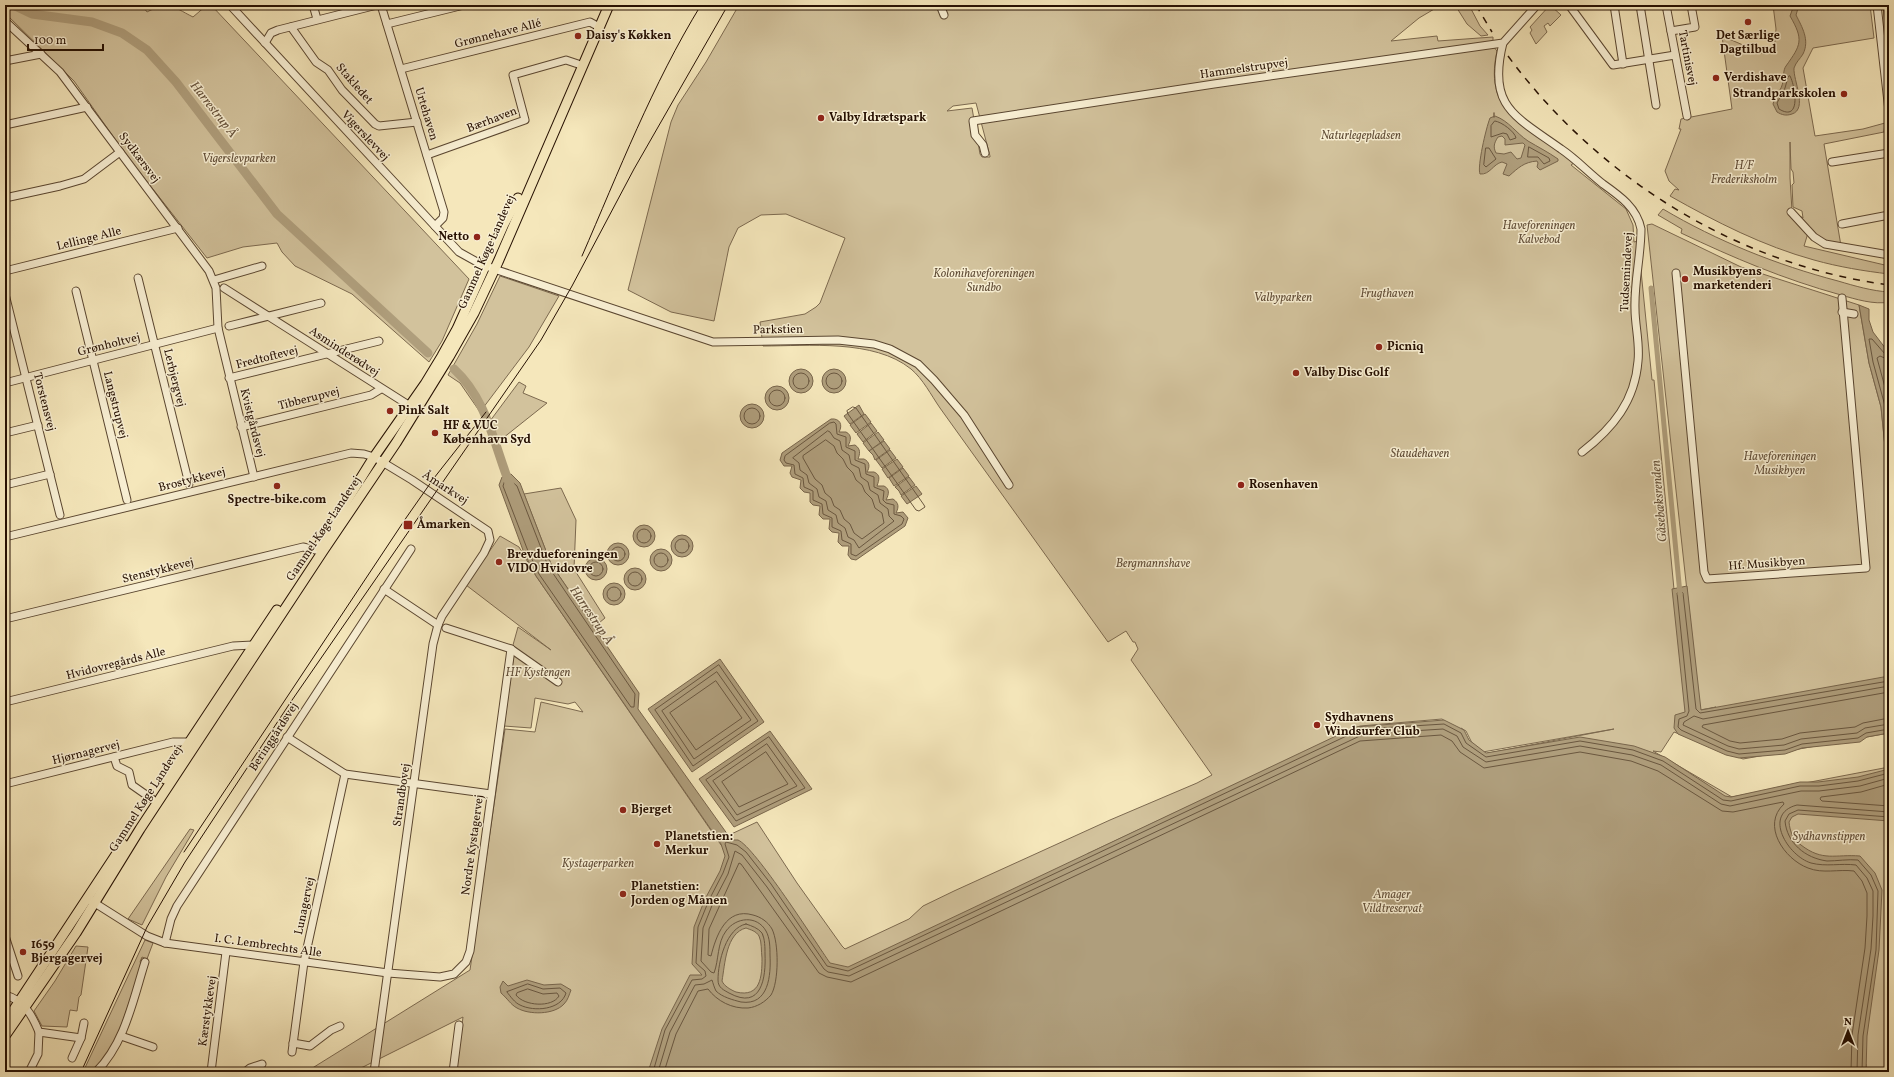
<svg xmlns="http://www.w3.org/2000/svg" width="1894" height="1077" viewBox="0 0 1894 1077" font-family="Vollkorn,serif">
<style>
.green{fill:#d2c29c;stroke:#7c694f;fill-rule:evenodd}
.water{fill:#af9e7c;stroke:#78654b;fill-rule:evenodd}
.lines{fill:none;stroke-linecap:round;stroke-linejoin:round}
.shore{stroke:#6a573f;stroke-width:1}
.stream{stroke:#78654b;stroke-width:1.5}
.canal{stroke:#af9e7c;stroke-width:5}
.river{stroke:#af9e7c;stroke-width:9}
.minor-casing{stroke:#5a4630;stroke-width:9}
.major-casing{stroke:#261002;stroke-width:11}
.minor{stroke:#f8efd3;stroke-width:7}
.major{stroke:#f5e7bb;stroke-width:9}
.tram{stroke:#261002;stroke-width:1}
.rail{stroke:#261002;stroke-width:1.5;stroke-dasharray:7 7;stroke-linecap:butt}
.poi-dot{fill:#8f2418;stroke:#f8efd3;stroke-width:1.5}
.labels{text-anchor:middle;dominant-baseline:central;stroke-width:3;stroke-linejoin:round;paint-order:stroke}
.street-label{font-size:12px;fill:#261002;stroke:#f8efd3}
.poi-label{font-size:12px;font-weight:bold;fill:#261002;stroke:#f8efd3;text-anchor:start}
.park-label{font-size:12px;font-style:italic;fill:#624e38;stroke:#f8efd3}
.water-label{font-size:13px;font-style:italic;fill:#645039;stroke:#f8efd3}
</style>
<rect width="100%" height="100%" fill="#f5e7bb"/>
<filter id="stains"><feTurbulence type="fractalNoise" baseFrequency=".005" numOctaves="4"/><feColorMatrix values="0 0 0 0 .2 0 0 0 0 .09 0 0 0 0 .02 0 0 0 .5 -.17"/></filter>
<radialGradient id="worn" r=".72"><stop offset=".6" stop-color="#630" stop-opacity="0"/><stop offset="1" stop-color="#630" stop-opacity=".3"/></radialGradient>
<g class="green">
<path d="M5,5H142L147,12C170,0 171,6 193,17L207,5H211L469,279L442,341L429,362L352,294L295,266L282,252L277,243L243,247L207,258L127,156L74,81L5,13Z"/>
<path d="M739,5H1441L1419,18L1391,41L1437,36L1438,41L1493,37V46L1497,51C1482,118 1533,128 1574,163L1571,165L1626,209L1633,225L1634,242L1638,241L1652,380H1654L1686,715L1716,707L1700,710L1647,225L1652,224L1741,267L1859,305L1869,363L1881,407L1889,487V733L1743,759L1674,732L1661,752L1653,751L1732,797L1889,767V1072H1866V1064L1865,1072H456L463,1017L353,1072H306L470,970L505,729L535,732L541,702L583,712L575,702L568,704L535,698L531,728L504,726L515,647L513,645L518,627L551,650L466,585L500,536L519,547L536,576L721,845L822,952L773,881L727,836L757,822L797,883L842,946L845,949L909,919L923,906L954,891L1110,820L1197,783L1212,775L1131,660L1138,649L1135,642H1133L1126,631L1108,642L940,408C931,395 923,379 911,369C874,339 808,346 763,346L760,322L805,314L816,307L820,303L845,238L786,214L761,215L738,228L729,247L714,321L671,312L628,290L671,122L678,105L706,62ZM976,103L990,156V157H982L980,154L972,108L947,111L953,106ZM1442,719L1445,721L1087,854L1360,726ZM1461,728L1466,731L1477,753L1614,729L1478,755Z"/>
<path d="M1455,5H1469L1480,26L1488,35L1481,36L1467,24Z"/>
<path d="M1550,5L1561,15L1550,26L1548,23L1544,26L1547,32L1536,44L1530,33L1532,30L1530,27Z"/>
<path d="M1773,5H1870L1874,38L1813,48L1803,68L1815,136L1863,129L1885,123L1884,132L1824,144L1841,246L1808,233L1804,246L1889,266V274C1864,271 1839,267 1814,260C1763,246 1716,222 1670,196L1675,189L1679,190L1669,181L1665,171L1681,129H1679L1681,119L1732,109L1722,36L1764,54L1774,52L1776,29ZM1790,142L1791,169L1793,172L1794,183L1792,185L1793,207L1802,211L1803,218L1792,211L1790,178Z"/>
<path d="M1883,5H1889V67Z"/>
<path d="M1663,209C1717,241 1777,265 1838,281C1855,286 1872,291 1889,292V302C1874,305 1855,299 1841,295C1783,279 1734,258 1681,233L1682,229L1658,215Z"/>
<path d="M500,276L559,296L529,347L480,412L460,383L448,375L477,324Z"/>
<path d="M519,382L526,386L523,393L547,403L498,442L490,421Z"/>
<path d="M561,488L576,520L574,569L605,618L594,627L551,564L524,494Z"/>
<path d="M190,829L194,830L166,877L142,925L128,919Z"/>
<path d="M145,940L153,943L147,959L142,957L140,962L142,965L117,1038L108,1055L91,1072H83Z"/>
<path d="M76,946L88,947L81,995L79,997L77,1011L70,1010L67,1027L42,1026L34,1011L55,981Z"/>
</g>
<g class="water">
<path d="M1794,5H1799L1796,15C1802,27 1810,40 1803,54C1800,59 1796,62 1794,68C1793,80 1808,109 1792,114C1786,116 1782,115 1777,112L1773,104C1775,96 1782,90 1783,81C1784,76 1783,70 1786,66C1801,45 1804,40 1790,16Z"/>
<path d="M1495,116C1509,121 1516,133 1528,141C1538,147 1548,152 1558,159V161L1540,170L1537,167L1538,163L1537,161C1524,162 1518,168 1509,176L1503,174L1507,164L1502,162C1493,164 1490,175 1480,174C1477,167 1486,128 1490,118ZM1502,136L1505,139V145L1523,143L1525,145L1521,158L1517,159L1511,152L1504,154L1496,153C1493,147 1494,143 1498,137Z"/>
<path d="M1859,305L1869,309V320L1873,332L1889,353V487L1881,407L1869,363Z"/>
<circle cx="801" cy="381" r="12"/>
<circle cx="834" cy="381" r="12"/>
<circle cx="777" cy="398" r="12"/>
<circle cx="752" cy="416" r="12"/>
<path d="M859,405L864,414L850,424L844,416Z"/>
<path d="M865,414L871,422L856,433L850,425Z"/>
<path d="M831,419C840,418 843,425 839,432H846C852,435 851,440 848,446L855,445C861,449 860,454 858,459H864C870,462 870,467 867,472H874C881,475 879,480 877,486H884C890,489 889,494 886,500L893,499C899,503 899,507 896,513L903,512L908,518L905,526L856,560L851,559L848,555L849,546H842L838,542L839,533L832,532L829,529L830,519H823L819,515L820,506L813,505L810,502V493L804,492L800,488L801,480L792,477L790,473L792,466H784L780,460L782,453Z"/>
<path d="M871,423L877,431L863,442L857,434Z"/>
<path d="M878,432L884,440L869,451L863,443Z"/>
<path d="M884,441L890,449L875,460L873,455L869,451Z"/>
<path d="M890,450L896,458L882,468L876,460Z"/>
<path d="M897,459L903,467L888,478L882,469Z"/>
<path d="M903,468L909,476L894,486L889,478Z"/>
<path d="M511,474L520,483L551,564L639,693L638,709L728,835L732,840C734,840 736,840 738,840C755,847 816,943 830,963L848,967L1355,727L1444,720L1464,730L1469,740L1486,753L1580,737L1634,746L1665,757L1725,796L1731,797L1800,782H1818L1858,777L1889,769V821L1798,814L1792,817L1789,822C1790,832 1793,839 1801,845C1823,862 1835,854 1860,856L1875,873L1882,890L1879,950L1867,1036L1866,1072H648L662,1029L690,975H702L692,964L694,927L705,899L720,871L725,856L721,844L536,576L524,553L499,485L502,477ZM746,928C751,930 756,931 759,936C762,942 761,951 762,958C762,976 761,998 736,992C731,990 724,986 722,981C725,964 726,933 746,928Z"/>
<path d="M909,477L915,485L901,495L899,491L895,487Z"/>
<path d="M916,486L922,494L907,504L901,496Z"/>
<circle cx="644" cy="536" r="11"/>
<circle cx="682" cy="546" r="11"/>
<circle cx="618" cy="554" r="11"/>
<circle cx="661" cy="560" r="11"/>
<circle cx="596" cy="569" r="11"/>
<circle cx="635" cy="579" r="11"/>
<circle cx="614" cy="594" r="11"/>
<path d="M1687,586L1701,710L1889,676V733L1867,737L1860,742L1802,748L1785,754L1739,758L1726,755L1678,734L1674,728L1675,715L1685,712L1672,589Z"/>
<path d="M720,659L764,722L692,772L648,709Z"/>
<path d="M770,731L812,789L734,827L699,779Z"/>
<path d="M527,980L544,985L561,984L571,990C569,995 568,1000 564,1004C554,1015 529,1015 517,1008C511,1005 507,998 501,993L500,987L503,981L508,986Z"/>
</g>
<g class="lines">
<g class="shore">
<path d="M1790,76C1795,85 1802,123 1779,109L1777,103L1785,88L1788,77Z"/>
<path d="M1495,121C1502,122 1515,132 1516,138L1510,140L1507,134L1503,133L1491,137V126Z"/>
<path d="M1529,147L1549,158L1550,161L1544,164L1538,157H1528Z"/>
<path d="M1486,148H1489L1496,159L1486,167L1484,165Z"/>
<path d="M1889,355L1885,354L1872,339H1869L1873,362L1885,406L1889,443"/>
<path d="M1889,360L1880,356L1877,358L1889,402"/>
<circle cx="801" cy="381" r="8"/>
<circle cx="834" cy="381" r="8"/>
<circle cx="777" cy="398" r="8"/>
<path d="M853,407L856,408L924,505L925,507L919,511L916,510L848,414L847,411Z"/>
<circle cx="752" cy="416" r="8"/>
<path d="M830,423L834,422L836,424L837,434L846,437V447L855,451V460L865,464L866,474L874,477V487L884,491L883,500L886,503L894,505V514L901,516L904,519L902,524L856,556L851,554V544L842,540L841,531L832,527V518L823,514L822,504L813,500V491L804,487L803,478L795,474L794,465L786,463L784,460L785,456Z"/>
<path d="M828,431L830,432L834,438L840,441L842,450L849,455L851,464L859,468L861,477L868,482L870,490L878,495L880,503L888,509L889,516L894,521L859,548L854,540L848,537L845,528L838,523L836,515L828,510L826,501L819,497L817,489L809,483L807,475L800,470L799,463L793,458Z"/>
<path d="M826,440L834,446L837,453L843,459L847,467L853,473L856,480L862,485L865,492L872,499L875,508L882,513L884,523L862,539L854,533L850,524L844,519L840,510L834,506L831,498L825,493L822,485L815,479L803,458V456Z"/>
<path d="M509,479L517,486L548,566L635,694L634,707H631L539,574L528,551L503,486L505,480Z"/>
<circle cx="644" cy="536" r="7"/>
<circle cx="682" cy="546" r="7"/>
<circle cx="618" cy="554" r="7"/>
<circle cx="661" cy="560" r="7"/>
<circle cx="596" cy="569" r="7"/>
<circle cx="635" cy="579" r="7"/>
<circle cx="614" cy="594" r="7"/>
<path d="M719,665L758,721L693,766L655,710Z"/>
<path d="M717,672L751,720L694,759L662,711Z"/>
<path d="M716,681L742,718L696,750L670,713Z"/>
<path d="M1889,681L1700,713L1696,709L1683,593L1681,591L1677,593L1689,711L1687,716L1679,719L1678,727L1681,730L1727,751L1739,754L1785,750L1802,744L1858,738L1866,733L1889,729"/>
<path d="M1889,686L1703,719L1694,716L1684,722L1683,725L1728,746L1739,749L1784,745L1801,739L1857,733L1865,728L1889,724"/>
<path d="M1889,692L1703,725L1702,727L1730,741L1740,743L1782,739L1800,733L1855,727L1863,723L1889,718"/>
<path d="M769,737L805,788L736,821L706,780Z"/>
<path d="M767,744L797,786L737,815L713,781Z"/>
<path d="M766,752L788,784L739,807L722,782Z"/>
<path d="M1889,784L1861,792L1821,797L1820,799L1822,801L1889,806"/>
<path d="M746,924C752,926 758,928 762,933C765,939 765,948 765,954C766,977 762,1011 729,993C724,990 718,988 718,980C718,962 726,928 746,924Z"/>
<path d="M528,984L543,989L560,988L566,993C561,1010 534,1012 520,1005C515,1003 510,996 507,992Z"/>
<path d="M528,989L543,994L557,993L559,996C552,1008 524,1006 516,995L517,993Z"/>
<path d="M653,1072L665,1030L692,980L702,979L706,976L705,971L696,963L698,927L709,900L723,873L729,857L725,844L726,842L737,845L746,852L771,884L827,966L848,971L1357,731L1364,729L1444,724L1461,733L1466,743L1486,757L1580,741L1633,750L1663,761L1723,800L1731,801L1800,786H1819L1858,781L1889,773"/>
<path d="M658,1072L670,1032L695,985L704,984L712,980C713,983 714,987 716,991C722,997 733,1000 741,1002C769,1006 771,975 770,955C770,948 770,938 766,931C757,915 736,917 726,931C717,943 719,960 714,973L711,972L701,961L703,928L713,903L728,874L735,851L742,855L767,887L824,969L828,972L849,976L1364,734L1443,729L1457,736L1463,747L1486,762L1580,746L1632,755L1661,765L1721,804L1730,806L1801,791H1819L1860,786L1889,778"/>
<path d="M664,1072L676,1034L698,991L708,989C717,1001 732,1009 748,1008C757,1007 765,1002 771,995C779,982 779,943 772,929C768,922 761,917 753,915C726,907 716,936 711,956L708,955L709,929L739,863L741,864L819,973L827,977L851,982L1360,741L1441,735L1452,741L1460,752L1484,768L1580,752L1631,761L1658,771L1722,811L1733,812L1783,802L1784,804C1761,825 1784,859 1808,868C1823,874 1838,869 1854,871L1862,881L1867,893V916L1865,948L1852,1035L1851,1072"/>
<path d="M1857,1072L1858,1035L1871,949L1873,916V891L1867,878L1856,865C1841,863 1826,867 1811,863C1788,856 1762,814 1797,805L1889,812"/>
<path d="M1862,1072L1863,1036L1876,950L1878,891L1871,875L1858,860C1848,859 1837,861 1827,861C1805,858 1787,843 1785,821L1789,814L1798,810L1889,817"/>
</g>
<path class="stream" d="M1494,117V113"/>
<path class="canal" d="M1651,288L1680,594"/>
<g class="river">
<path d="M13,5L32,14L92,22L122,33L147,50L176,82L277,214L428,353"/>
<path d="M454,369C487,399 494,445 510,485"/>
</g>
<defs>
<g id="minor">
<path d="M230,5L459,252L477,262L494,269L713,342L838,340L874,344L890,349L918,364L934,380L964,415L1009,485"/>
<path d="M313,5L317,19"/>
<path d="M381,5L444,212L443,218L435,226"/>
<path d="M940,5L944,15"/>
<path d="M1569,5L1613,65L1675,55"/>
<path d="M1614,5L1623,64"/>
<path d="M1640,5L1656,105"/>
<path d="M1666,5L1687,116"/>
<path d="M1877,5L1889,111"/>
<path d="M5,21L60,72L209,271L216,288L218,328L254,477"/>
<path d="M387,24L464,5"/>
<path d="M291,27L316,62L328,70L342,90L375,124L379,126L417,122"/>
<path d="M1671,31L1695,27L1691,5"/>
<path d="M265,43L271,33L278,30L377,5"/>
<path d="M1503,43C1487,107 1515,116 1561,149C1576,159 1589,173 1603,184C1620,196 1637,208 1641,229C1641,256 1634,282 1635,309C1635,326 1640,343 1638,361C1635,401 1613,428 1582,452"/>
<path d="M5,61L41,54"/>
<path d="M401,69L590,22L599,27"/>
<path d="M5,125L87,107"/>
<path d="M985,153L983,145L975,135L973,121L1214,84L1503,43L1537,5"/>
<path d="M427,155L525,120L513,75L566,60L578,64"/>
<path d="M1832,162L1889,153"/>
<path d="M5,198L60,186L84,179L120,152"/>
<path d="M1791,212L1814,237L1825,244L1889,255"/>
<path d="M1842,224L1889,215"/>
<path d="M5,271L178,228"/>
<path d="M1676,273L1704,572L1707,579L1866,568L1842,298"/>
<path d="M138,278L189,484"/>
<path d="M214,280L262,266"/>
<path d="M224,288L410,406"/>
<path d="M76,291L127,500"/>
<path d="M5,294L60,515"/>
<path d="M1842,312L1854,314"/>
<path d="M229,326L321,303"/>
<path d="M229,378L379,341"/>
<path d="M5,383L218,328"/>
<path d="M241,427L371,395L381,389"/>
<path d="M5,433L38,425"/>
<path d="M5,485L50,474"/>
<path d="M5,537L351,453L364,454L374,457L412,480L488,531L490,540L484,553L442,616L438,625L433,644L374,1072"/>
<path d="M384,589L438,625"/>
<path d="M5,619L303,547L316,550"/>
<path d="M446,628L511,649L558,682"/>
<path d="M5,702L233,646L253,645"/>
<path d="M287,737L345,774L491,794"/>
<path d="M114,757L117,766L129,772L132,785L152,799"/>
<path d="M5,784L173,742H190"/>
<path d="M90,900L147,936L165,943L388,973L440,977L454,974L466,962L470,951L511,649"/>
<path d="M5,936L18,976"/>
<path d="M165,943L171,919L177,906L411,549"/>
<path d="M5,995C24,1000 32,1015 39,1032L81,1038"/>
<path d="M121,1036L153,1047"/>
<path d="M293,1043L310,1046L331,1030L340,1026"/>
<path d="M292,1052L304,962L345,774"/>
<path d="M72,1058L81,1038L84,1023"/>
<path d="M29,1072L38,1054L39,1032"/>
<path d="M96,1072C125,1043 133,1000 145,962"/>
<path d="M211,1072L226,952"/>
<path d="M245,1072L250,1068L262,1064"/>
<path d="M453,1072L459,1025"/>
</g>
<g id="major">
<path d="M318,547L374,457L425,384L442,356L457,329L504,224L518,198"/>
<path d="M165,779L277,610"/>
<path d="M5,1023L123,844"/>
<path d="M5,1036L76,933L140,829L323,551L396,443L449,357L474,313L498,262L609,5"/>
</g>
</defs>
<use href="#minor" class="minor-casing"/>
<use href="#major" class="major-casing"/>
<use href="#minor" class="minor"/>
<use href="#major" class="major"/>
<g class="tram">
<path d="M582,256C619,171 652,85 701,5"/>
<path d="M184,852L406,518L434,478L486,412"/>
<path d="M81,1072L147,927L185,862L290,703L541,340L572,286L634,169L728,5"/>
</g>
<g class="rail">
<path d="M1476,5L1492,32"/>
<path d="M1508,56C1598,178 1737,265 1889,285"/>
</g>
</g>
<g class="poi-dot">
<circle cx="1748" cy="22" r="4"/>
<circle cx="578" cy="36" r="4"/>
<circle cx="1716" cy="78" r="4"/>
<circle cx="1844" cy="94" r="4"/>
<circle cx="821" cy="118" r="4"/>
<circle cx="477" cy="237" r="4"/>
<circle cx="1685" cy="279" r="4"/>
<circle cx="1379" cy="347" r="4"/>
<circle cx="1296" cy="373" r="4"/>
<circle cx="390" cy="411" r="4"/>
<circle cx="435" cy="433" r="4"/>
<circle cx="1241" cy="485" r="4"/>
<circle cx="277" cy="486" r="4"/>
<rect x="403" y="520" width="10" height="10" rx="2"/>
<circle cx="499" cy="562" r="4"/>
<circle cx="1317" cy="725" r="4"/>
<circle cx="623" cy="810" r="4"/>
<circle cx="657" cy="844" r="4"/>
<circle cx="623" cy="894" r="4"/>
<circle cx="23" cy="952" r="4"/>
</g>
<g class="labels">
<g class="street-label">
<text transform="translate(498 34) rotate(-14)">Grønnehave Allé</text>
<text transform="translate(1687 58) rotate(79)">Tartinisvej</text>
<text transform="translate(1244 69) rotate(-8)">Hammelstrupvej</text>
<text transform="translate(354 84) rotate(49)">Stakledet</text>
<text transform="translate(426 114) rotate(73)">Urtehaven</text>
<text transform="translate(492 120) rotate(-21)">Bærhaven</text>
<text transform="translate(365 136) rotate(47)">Vigerslevvej</text>
<text transform="translate(139 158) rotate(53)">Sydkærsvej</text>
<text transform="translate(89 239) rotate(-14)">Lellinge Alle</text>
<text transform="translate(487 252) rotate(-66)">Gammel Køge Landevej</text>
<text transform="translate(1627 272) rotate(-87)">Tudsemindevej</text>
<text transform="translate(778 330) rotate(-1)">Parkstien</text>
<text transform="translate(109 345) rotate(-14)">Grønholtvej</text>
<text transform="translate(344 352) rotate(33)">Asminderødvej</text>
<text transform="translate(267 358) rotate(-14)">Fredtoftevej</text>
<text transform="translate(174 378) rotate(76)">Lerbjergvej</text>
<text transform="translate(309 399) rotate(-14)">Tibberupvej</text>
<text transform="translate(44 402) rotate(76)">Torstensvej</text>
<text transform="translate(115 405) rotate(76)">Langstrupvej</text>
<text transform="translate(252 423) rotate(76)">Kvistgårdsvej</text>
<text transform="translate(192 480) rotate(-14)">Brostykkevej</text>
<text transform="translate(445 488) rotate(33)">Åmarkvej</text>
<text transform="translate(324 529) rotate(-56)">Gammel Køge Landevej</text>
<text transform="translate(1767 564) rotate(-4)">Hf. Musikbyen</text>
<text transform="translate(158 571) rotate(-14)">Stenstykkevej</text>
<text transform="translate(116 664) rotate(-14)">Hvidovregårds Alle</text>
<text transform="translate(274 737) rotate(-57)">Beringgårdsvej</text>
<text transform="translate(86 753) rotate(-14)">Hjørnagervej</text>
<text transform="translate(402 795) rotate(-82)">Strandbovej</text>
<text transform="translate(146 799) rotate(-57)">Gammel Køge Landevej</text>
<text transform="translate(473 845) rotate(-82)">Nordre Kystagervej</text>
<text transform="translate(305 906) rotate(-78)">Lunagervej</text>
<text transform="translate(268 946) rotate(8)">I. C. Lembrechts Alle</text>
<text transform="translate(208 1011) rotate(-82)">Kærstykkevej</text>
</g>
<g class="poi-label">
<text x="586" y="36">Daisy's Køkken</text>
<text x="1748" y="36" text-anchor="middle">Det Særlige<tspan x="1748" dy="14">Dagtilbud</tspan></text>
<text x="1724" y="78">Verdishave</text>
<text x="1836" y="94" text-anchor="end">Strandparkskolen</text>
<text x="829" y="118">Valby Idrætspark</text>
<text x="469" y="237" text-anchor="end">Netto</text>
<text x="1693" y="272">Musikbyens<tspan x="1693" dy="14">marketenderi</tspan></text>
<text x="1387" y="347">Picniq</text>
<text x="1304" y="373">Valby Disc Golf</text>
<text x="398" y="411">Pink Salt</text>
<text x="443" y="426">HF &amp; VUC<tspan x="443" dy="14">København Syd</tspan></text>
<text x="1249" y="485">Rosenhaven</text>
<text x="277" y="500" text-anchor="middle">Spectre-bike.com</text>
<text x="417" y="525">Åmarken</text>
<text x="507" y="555">Brevdueforeningen<tspan x="507" dy="14">VIDO Hvidovre</tspan></text>
<text x="1325" y="718">Sydhavnens<tspan x="1325" dy="14">Windsurfer Club</tspan></text>
<text x="631" y="810">Bjerget</text>
<text x="665" y="837">Planetstien:<tspan x="665" dy="14">Merkur</tspan></text>
<text x="631" y="887">Planetstien:<tspan x="631" dy="14">Jorden og Månen</tspan></text>
<text x="31" y="945">1659<tspan x="31" dy="14">Bjergagervej</tspan></text>
</g>
<g class="park-label">
<text x="1361" y="136">Naturlegepladsen</text>
<text x="239" y="159">Vigerslevparken</text>
<text x="1744" y="166">H/F<tspan x="1744" dy="14">Frederiksholm</tspan></text>
<text x="1539" y="226">Haveforeningen<tspan x="1539" dy="14">Kalvebod</tspan></text>
<text x="984" y="274">Kolonihaveforeningen<tspan x="984" dy="14">Sundbo</tspan></text>
<text x="1387" y="294">Frugthaven</text>
<text x="1283" y="298">Valbyparken</text>
<text x="1420" y="454">Staudehaven</text>
<text x="1780" y="457">Haveforeningen<tspan x="1780" dy="14">Musikbyen</tspan></text>
<text x="1153" y="564">Bergmannshave</text>
<text x="538" y="673">HF Kystengen</text>
<text x="1829" y="837">Sydhavnstippen</text>
<text x="598" y="864">Kystagerparken</text>
<text x="1392" y="895">Amager<tspan x="1392" dy="14">Vildtreservat</tspan></text>
</g>
<g class="water-label">
<text transform="translate(213 110) rotate(52)">Harrestrup Å</text>
<text transform="translate(1660 501) rotate(-95)">Gåsebæksrenden</text>
<text transform="translate(591 616) rotate(56)">Harrestrup Å</text>
</g>
</g>
<rect width="1894" height="1077" fill="none" stroke="#f5e7bb" stroke-width="20"/>
<rect x="6" y="6" width="1882" height="1065" fill="none" stroke="#261002" stroke-width="2"/>
<rect x="10" y="10" width="1874" height="1057" fill="none" stroke="#261002"/>
<g transform="translate(1848 1031)" stroke="#f8efd3" stroke-width="3" paint-order="stroke">
<path d="M0-3L7 15L0 10L-7 15Z" fill="#261002"/>
<text y="-6" font-size="11" font-weight="bold" text-anchor="middle" fill="#261002">N</text>
</g>
<path d="M28 44v6h75v-6" fill="none" stroke="#261002" stroke-width="2"/>
<text x="34" y="44" font-size="12" fill="#261002" stroke="#f8efd3" stroke-width="3" paint-order="stroke">100 m</text>
<rect width="100%" height="100%" filter="url(#stains)"/>
<rect width="100%" height="100%" fill="url(#worn)"/>
</svg>
